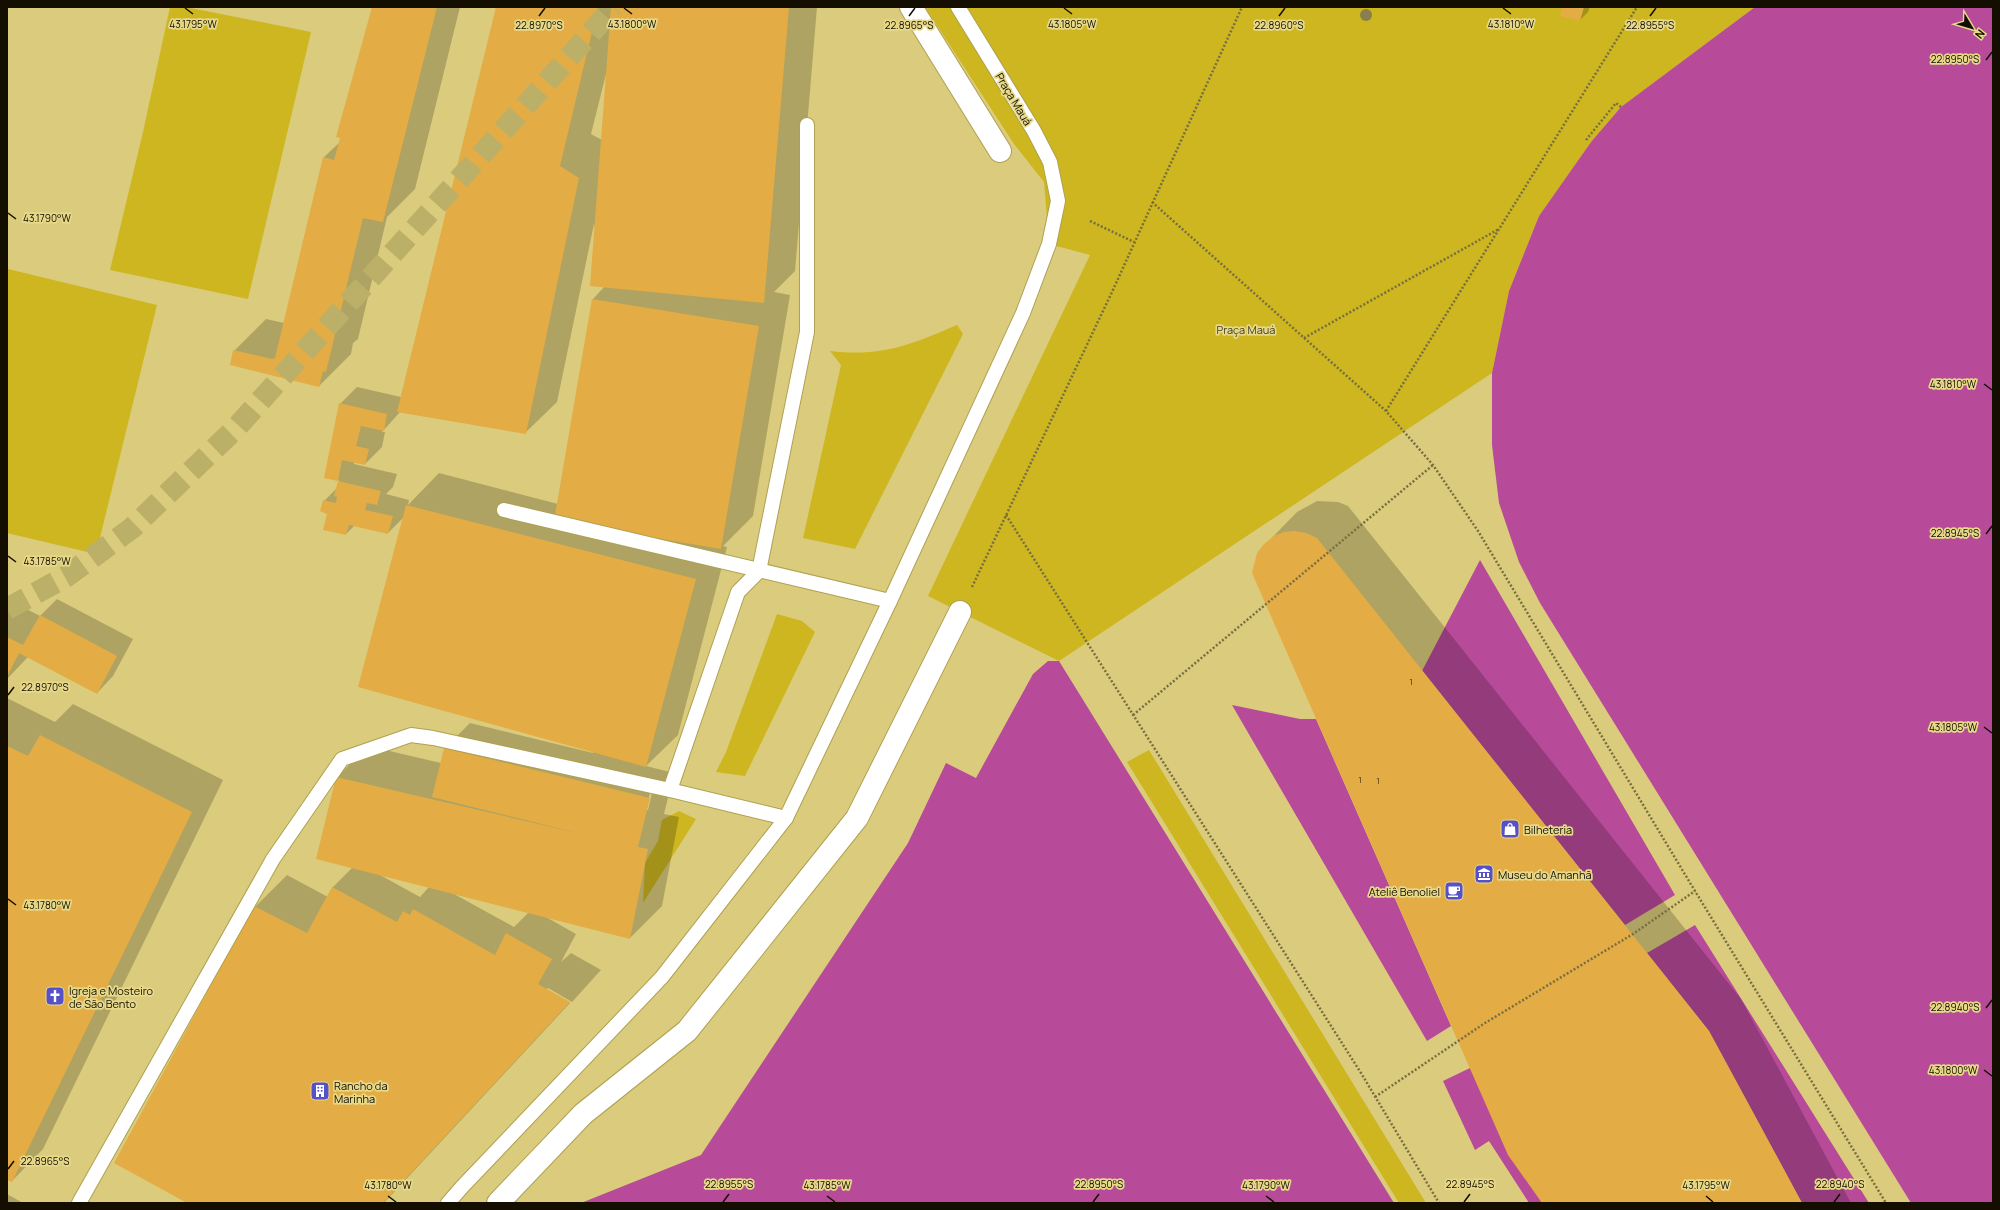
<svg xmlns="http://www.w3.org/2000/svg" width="2000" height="1210" viewBox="0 0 2000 1210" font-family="Manrope,sans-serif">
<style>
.green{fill:#cdb620}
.water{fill:#b84a9a}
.shadow{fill:#0003;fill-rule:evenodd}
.building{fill:#e4ac44}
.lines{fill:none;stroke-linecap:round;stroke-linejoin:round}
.primary-tunnel{stroke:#bcb069;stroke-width:22;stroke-dasharray:22 11;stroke-linecap:butt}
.lane-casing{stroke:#aea151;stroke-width:16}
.street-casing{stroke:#aea151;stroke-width:24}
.path{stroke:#786e3f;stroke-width:2.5;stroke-dasharray:2 2;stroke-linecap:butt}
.lane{stroke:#fff;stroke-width:14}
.street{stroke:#fff;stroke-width:22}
.tree{fill:#887f4d}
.ticks{fill:none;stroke:#130e00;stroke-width:1.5}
.labels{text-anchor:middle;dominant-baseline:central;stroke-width:3.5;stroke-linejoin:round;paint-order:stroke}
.number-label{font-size:9px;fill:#473611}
.street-label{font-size:11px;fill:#130e00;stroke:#e7d989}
.park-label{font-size:11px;fill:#444027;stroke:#e7d989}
.poi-label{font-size:11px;fill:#130e00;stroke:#e7d989;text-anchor:start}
.ticks-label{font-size:10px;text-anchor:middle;fill:#130e00;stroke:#e7d989;stroke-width:3.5;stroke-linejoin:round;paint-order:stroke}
</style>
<rect width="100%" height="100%" fill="#dacc7c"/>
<g class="green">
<path d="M170,7H186L311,32L248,299L110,270L143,132Z"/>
<path d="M925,7H1755L1621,107L1591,142L1539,216L1509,291L1492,373L1059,661L928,596L1090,255L1049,244L1044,182L1014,144Z"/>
<path d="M8,269L157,305L96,554L7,533V275Z"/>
<path d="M957,325L963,334L855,549L803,538L841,365L830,351C882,357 910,345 957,325Z"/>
<path d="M777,614L802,621L815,632L745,776L716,772L726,752Z"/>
<path d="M1149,750L1426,1203H1399L1127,762Z"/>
<path d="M679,811L696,819L643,903L645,863L658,841L662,820Z"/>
</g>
<g class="water">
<path d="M1755,7H1993V1203H1911L1540,603L1519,562L1499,503L1492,445V373L1509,291L1539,216L1591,142L1621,107Z"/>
<path d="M1480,560L1675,895L1625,925L1422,671Z"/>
<path d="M1048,661H1059L1394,1203H581L701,1155L908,843L946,763L976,778L1033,674Z"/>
<path d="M1232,705L1300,719H1316L1451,1026L1427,1041Z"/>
<path d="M1695,925L1869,1203H1802L1709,1031L1647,953Z"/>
<path d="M1470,1068L1542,1203H1529L1489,1141L1475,1150L1443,1081Z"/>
</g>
<g class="shadow">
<path d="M373,7H460L415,189L387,217L358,339L353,343L351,354L319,386L234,351L266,319L284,323L324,157L340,142Z"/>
<path d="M497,7H817L795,271L774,292L790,295L753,516L723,546L727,547L678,735L646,766L674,773L664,814L679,817L662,906L630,938L546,917L576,934L561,962L571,953L601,970L572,1002L548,988L546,990L570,1003L384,1203H189L255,907L287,875L328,897L333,887L353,867L337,777L368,746L441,763L445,748L470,723L593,753V752L404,517L388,533L355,525L346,534L329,513L324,501L337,488L339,480L326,477L340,404L357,387L401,397ZM606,74L607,75L602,140L591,134ZM594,224L605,286L593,299L558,504L439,473L408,505L409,500L386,494L393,487L397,474L354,464V462L365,464L382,447L385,432H382L400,412L525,433L557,402ZM650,793H652L648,810H646ZM380,875L429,887L420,897ZM454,894L529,912L514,927Z"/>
<path d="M1563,7H1590L1588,12L1580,20Z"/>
<path d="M1317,501L1338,502L1348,506L1741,999L1851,1203H1543L1265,545L1297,512Z"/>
<path d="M7,599L40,616L57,599L133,639L113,676L97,693L28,657L7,679Z"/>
<path d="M7,698L55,722L73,704L223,780L43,1149L12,1181L7,1178Z"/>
<path d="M7,1194L23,1203H7Z"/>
</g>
<g class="building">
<path d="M372,7H437L383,222L363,218L326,372L323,371L319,387L230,365L233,350L272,359L275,358L323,157L334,160L340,138L336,137Z"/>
<path d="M496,7H598L560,166L579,178L526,434L397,412Z"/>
<path d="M611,7H789L764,303L590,286Z"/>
<path d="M1562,7H1584L1580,21L1560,16Z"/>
<path d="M592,299L759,326L721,549L554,521Z"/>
<path d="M339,403L387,414L384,431L361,426L356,446L369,449L365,465L342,460L338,481L324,478Z"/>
<path d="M338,481L381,491L377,505L367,503L365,510L393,516L388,534L349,525L346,535L323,530L327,514L320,511L323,500L336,503L337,497L334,496Z"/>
<path d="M406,505L696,579L646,767L358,687Z"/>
<path d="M1294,531L1306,533L1317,538L1709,1031L1802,1203H1542L1508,1155L1252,573L1257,553L1264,544L1274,536L1284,532Z"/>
<path d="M40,615L117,656L97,694L19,653L7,677V637L23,645Z"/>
<path d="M40,735L192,812L12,1182L7,1180V746L28,756Z"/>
<path d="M444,748L650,798L638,847L648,849L630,939L316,859L336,777L586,835L432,797Z"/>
<path d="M332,887L397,922L403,911L410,915L413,909L495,955L506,933L552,959L538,984L570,1002L383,1203H187L114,1163L254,906L307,933Z"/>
</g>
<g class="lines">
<path class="primary-tunnel" d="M7,609L67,576L132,528L236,428L614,7"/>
<defs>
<g id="lane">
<path d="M504,510L890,601"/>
<path d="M670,790L738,592L759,571L807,332V125"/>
<path d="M79,1203L273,859L342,759L411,735L433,738L670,790L786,818"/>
<path d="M448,1203L462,1187L662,977L786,818L890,601L1023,313L1049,244L1058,201L1050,162L1034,131L958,7"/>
</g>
<g id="street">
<path d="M911,7L1000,151"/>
<path d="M498,1203L583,1114L687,1031L857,818L960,612"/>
</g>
</defs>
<use href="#lane" class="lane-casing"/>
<use href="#street" class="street-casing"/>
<g class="path">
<path d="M1586,140L1616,103L1621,107"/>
<path d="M1152,202L1386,411L1433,465L1478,531L1695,891L1886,1203"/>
<path d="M1090,221L1134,242"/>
<path d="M1304,338L1499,229"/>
<path d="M1386,411L1637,7"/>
<path d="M1006,515L1361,1073L1439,1203"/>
<path d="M972,587L1112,292L1242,7"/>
<path d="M1133,715L1433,465"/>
<path d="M1375,1097L1485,1023L1633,934L1695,891"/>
</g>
<use href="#lane" class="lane"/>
<use href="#street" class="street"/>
</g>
<circle class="tree" cx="1366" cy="15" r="6"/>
<path class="ticks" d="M185,8L193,14M624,8L632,14M1064,8L1072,14M1503,8L1511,14M539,16L545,8M909,16L915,8M1279,16L1285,8M1650,16L1656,8M1986,60L1992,52M8,213L16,219M1984,384L1992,390M1986,534L1992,526M8,556L16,562M8,695L14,687M1984,727L1992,733M8,899L16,905M1986,1008L1992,1000M1984,1070L1992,1076M8,1169L14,1161M388,1196L396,1202M827,1196L835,1202M1266,1196L1274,1202M1706,1196L1713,1202M723,1202L729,1194M1093,1202L1099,1194M1464,1202L1470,1194M1834,1202L1840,1194"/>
<defs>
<symbol id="shop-square" viewBox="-11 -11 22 22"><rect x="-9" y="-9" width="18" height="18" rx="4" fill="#5651c8" stroke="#e7d989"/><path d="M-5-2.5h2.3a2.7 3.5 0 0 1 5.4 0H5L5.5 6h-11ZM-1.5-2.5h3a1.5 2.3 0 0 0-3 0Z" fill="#fff"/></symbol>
<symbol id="museum-square" viewBox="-11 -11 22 22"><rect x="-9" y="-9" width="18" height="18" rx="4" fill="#5651c8" stroke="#e7d989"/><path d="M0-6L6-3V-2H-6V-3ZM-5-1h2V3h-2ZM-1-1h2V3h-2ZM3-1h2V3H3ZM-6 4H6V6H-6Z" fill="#fff"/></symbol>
<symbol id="cafe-square" viewBox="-11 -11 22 22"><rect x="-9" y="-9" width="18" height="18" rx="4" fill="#5651c8" stroke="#e7d989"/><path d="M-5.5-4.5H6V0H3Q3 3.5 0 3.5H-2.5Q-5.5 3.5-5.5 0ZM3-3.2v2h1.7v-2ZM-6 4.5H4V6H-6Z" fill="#fff"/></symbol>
<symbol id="church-square" viewBox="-11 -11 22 22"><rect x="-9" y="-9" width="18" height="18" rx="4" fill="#5651c8" stroke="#e7d989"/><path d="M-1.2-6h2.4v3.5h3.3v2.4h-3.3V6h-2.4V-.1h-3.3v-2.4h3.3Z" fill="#fff"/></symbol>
<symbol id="building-square" viewBox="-11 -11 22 22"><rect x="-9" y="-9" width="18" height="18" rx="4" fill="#5651c8" stroke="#e7d989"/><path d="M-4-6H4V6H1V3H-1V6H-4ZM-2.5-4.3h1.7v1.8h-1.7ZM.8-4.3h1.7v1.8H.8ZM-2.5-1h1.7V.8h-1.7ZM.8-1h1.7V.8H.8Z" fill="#fff"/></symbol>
</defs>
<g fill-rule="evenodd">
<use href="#shop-square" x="1499" y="818" width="22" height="22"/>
<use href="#museum-square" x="1473" y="863" width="22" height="22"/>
<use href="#cafe-square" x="1443" y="880" width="22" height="22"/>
<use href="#church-square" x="44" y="985" width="22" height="22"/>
<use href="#building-square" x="309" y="1080" width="22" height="22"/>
</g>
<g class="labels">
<g class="number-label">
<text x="1411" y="681">1</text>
<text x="1360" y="779">1</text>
<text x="1378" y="780">1</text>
</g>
<g class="street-label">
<text transform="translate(1014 99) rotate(59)">Praça Mauá</text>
</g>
<g class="park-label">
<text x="1246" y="329">Praça Mauá</text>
</g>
<g class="poi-label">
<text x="1524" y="829">Bilheteria</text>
<text x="1498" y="874">Museu do Amanhã</text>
<text x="1440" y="891" text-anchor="end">Ateliê Benoliel</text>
<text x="69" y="990">Igreja e Mosteiro<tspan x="69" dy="13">de São Bento</tspan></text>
<text x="334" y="1085">Rancho da<tspan x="334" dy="13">Marinha</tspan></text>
</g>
</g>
<g class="ticks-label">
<text x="193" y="28">43.1795°W</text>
<text x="632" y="28">43.1800°W</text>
<text x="1072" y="28">43.1805°W</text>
<text x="1511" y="28">43.1810°W</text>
<text x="909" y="29">22.8965°S</text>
<text x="1279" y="29">22.8960°S</text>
<text x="1650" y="29">22.8955°S</text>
<text x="539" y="29">22.8970°S</text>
<text x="1955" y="63">22.8950°S</text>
<text x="47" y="222">43.1790°W</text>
<text x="1953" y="388">43.1810°W</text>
<text x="1955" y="537">22.8945°S</text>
<text x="47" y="565">43.1785°W</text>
<text x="45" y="691">22.8970°S</text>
<text x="1953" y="731">43.1805°W</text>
<text x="47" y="909">43.1780°W</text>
<text x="1955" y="1011">22.8940°S</text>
<text x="1953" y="1074">43.1800°W</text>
<text x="45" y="1165">22.8965°S</text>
<text x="729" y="1188">22.8955°S</text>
<text x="1099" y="1188">22.8950°S</text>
<text x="1470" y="1188">22.8945°S</text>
<text x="1840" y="1188">22.8940°S</text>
<text x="388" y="1189">43.1780°W</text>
<text x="827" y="1189">43.1785°W</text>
<text x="1266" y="1189">43.1790°W</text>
<text x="1706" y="1189">43.1795°W</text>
</g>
<rect width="2000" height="1210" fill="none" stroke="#130e00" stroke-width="16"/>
<g transform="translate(1972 28) rotate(128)" stroke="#e7d989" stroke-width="3" paint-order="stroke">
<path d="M0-3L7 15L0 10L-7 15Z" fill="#130e00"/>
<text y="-6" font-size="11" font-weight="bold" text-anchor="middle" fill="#130e00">N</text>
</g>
</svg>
